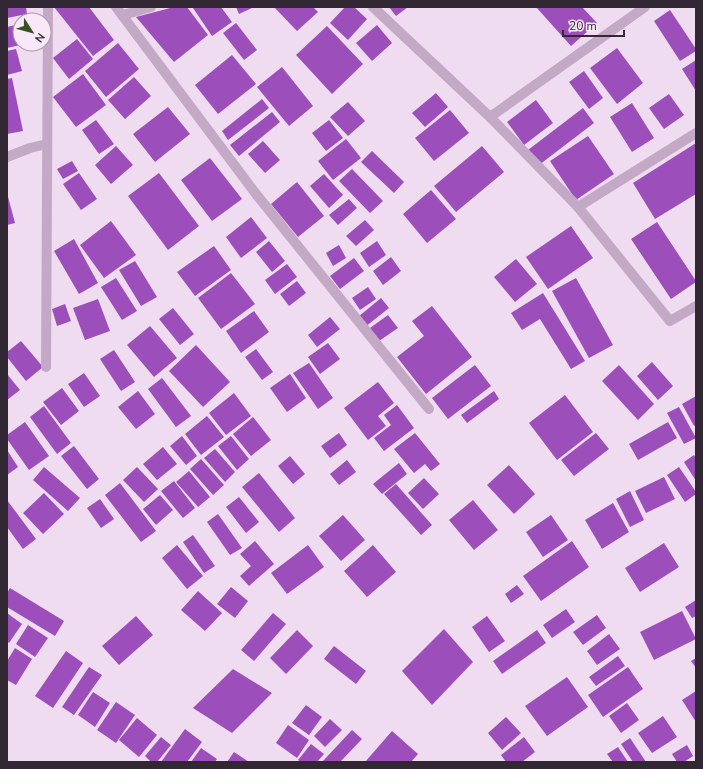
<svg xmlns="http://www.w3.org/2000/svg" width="703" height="769" viewBox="0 0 703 769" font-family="'Nunito Sans',sans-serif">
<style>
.building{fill:#9c4fbb}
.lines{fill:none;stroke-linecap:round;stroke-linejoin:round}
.minor{stroke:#c4a9c7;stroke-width:10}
</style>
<rect width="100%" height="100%" fill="#f0dcf0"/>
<g class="building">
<path d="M7,7H26L27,14L7,18Z"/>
<path d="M54,7H89L114,40L93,56Z"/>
<path d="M174,7H187L208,35L174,62L136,17Z"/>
<path d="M194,7H221L232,22L212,36L193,8Z"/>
<path d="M236,7H254L239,14Z"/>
<path d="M274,7H313L318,12L297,31Z"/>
<path d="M345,7H354L367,19L348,40L330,23Z"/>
<path d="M389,7H408L396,16Z"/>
<path d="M536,7H582L597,23L571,46Z"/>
<path d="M670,10L696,49V51L680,61L654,21Z"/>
<path d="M236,23L257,50L244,60L223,33Z"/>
<path d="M20,24V45L7,48V27Z"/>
<path d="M377,25L392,43L372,61L356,43Z"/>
<path d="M327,26L363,64L332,94L296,55Z"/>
<path d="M77,39L93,59L69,79L53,58Z"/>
<path d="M118,43L139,69L106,97L85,71Z"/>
<path d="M617,48L643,83L617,104L590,68Z"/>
<path d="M16,49L22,71L7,75V51Z"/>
<path d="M232,55L256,84L218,114L195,85Z"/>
<path d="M696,60V91L682,69Z"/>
<path d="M282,67L313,106L289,126L257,87Z"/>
<path d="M584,71L603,98L589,109L569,82Z"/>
<path d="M83,74L106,105L76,127L53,97Z"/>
<path d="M134,77L151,96L125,119L108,100Z"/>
<path d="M12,78L23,131L7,134V79Z"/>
<path d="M436,93L448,107L425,127L412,113Z"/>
<path d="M669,94L684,115L664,129L649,108Z"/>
<path d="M262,99L269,108L228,140L222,131Z"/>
<path d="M536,100L553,123L524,145L507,122Z"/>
<path d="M348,102L365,121L348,136L330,117Z"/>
<path d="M632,103L654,138L632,152L610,117Z"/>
<path d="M168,107L190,134L155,162L133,134Z"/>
<path d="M583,108L594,123L539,165L528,150Z"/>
<path d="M450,110L469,133L434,161L415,138Z"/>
<path d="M272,112L280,122L239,156L230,145Z"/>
<path d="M96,120L114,144L99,154L82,130Z"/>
<path d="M329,120L343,138L326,151L312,133Z"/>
<path d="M588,136L614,174L576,200L550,161Z"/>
<path d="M346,139L361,158L333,180L318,161Z"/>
<path d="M263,141L280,160L265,173L248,154Z"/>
<path d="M696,143V194L655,219L633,183Z"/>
<path d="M116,146L133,165L111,184L95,165Z"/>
<path d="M482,146L504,172L456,212L434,186Z"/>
<path d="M372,151L404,182L394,193L361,162Z"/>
<path d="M210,158L242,199L212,221L181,180Z"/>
<path d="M72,161L78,171L63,179L57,169Z"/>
<path d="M352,169L383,201L370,213L339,181Z"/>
<path d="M79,173L97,199L81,210L63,184Z"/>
<path d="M159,173L199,226L168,250L128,196Z"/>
<path d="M324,174L343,195L329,208L310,186Z"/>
<path d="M297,182L324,216L298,237L271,204Z"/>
<path d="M431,190L456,219L427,243L403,214Z"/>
<path d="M7,193L15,223L7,225Z"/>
<path d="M349,199L357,208L338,225L329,215Z"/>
<path d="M251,217L267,238L241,258L226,237Z"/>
<path d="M365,220L374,230L356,246L346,236Z"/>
<path d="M111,221L136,255L104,278L80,245Z"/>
<path d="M657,222L696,281V282L671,299L631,239Z"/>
<path d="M571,226L593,258L548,289L526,257Z"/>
<path d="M74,239L98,283L79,294L54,251Z"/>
<path d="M269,241L285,261L272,272L256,252Z"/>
<path d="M377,241L386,255L369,267L360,253Z"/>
<path d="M339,245L346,258L333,266L326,253Z"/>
<path d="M214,246L231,270L195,296L177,272Z"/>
<path d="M391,257L401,271L383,285L373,271Z"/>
<path d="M354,258L364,271L340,289L330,276Z"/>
<path d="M516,259L537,284L515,302L494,277Z"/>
<path d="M135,261L157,297L141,306L119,270Z"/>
<path d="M287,264L297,277L275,294L265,280Z"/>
<path d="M231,273L255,304L221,329L198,298Z"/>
<path d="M116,278L137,311L122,320L101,287Z"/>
<path d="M576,278L613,345L589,358L552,291Z"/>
<path d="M297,281L306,293L289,306L280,294Z"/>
<path d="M368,287L376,299L360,310L352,298Z"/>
<path d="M543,293L585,361L571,369L540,319L522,330L511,313Z"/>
<path d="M381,298L389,308L365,327L358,317Z"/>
<path d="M98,299L110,331L85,340L73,308Z"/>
<path d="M65,304L71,321L57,326L52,309Z"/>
<path d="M432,306L472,357L426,394L397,357L424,336L412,321Z"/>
<path d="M173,308L194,334L180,345L159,319Z"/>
<path d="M254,311L269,332L241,353L226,331Z"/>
<path d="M388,315L398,328L379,341L370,328Z"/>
<path d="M330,317L340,329L317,347L308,335Z"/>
<path d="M150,326L177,358L154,377L127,345Z"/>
<path d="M21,341L43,367L26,381L7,357V352Z"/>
<path d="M328,343L340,359L320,374L308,357Z"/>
<path d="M196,345L230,382L203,407L169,371Z"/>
<path d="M256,349L273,372L262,380L245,357Z"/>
<path d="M114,350L135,382L121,391L100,359Z"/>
<path d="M652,362L673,386L658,400L637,376Z"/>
<path d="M309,363L333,398L318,409L293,373Z"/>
<path d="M475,365L491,386L448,419L432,398Z"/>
<path d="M619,365L654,404L638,420L602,381Z"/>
<path d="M84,373L100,396L84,407L68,384Z"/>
<path d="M7,374L20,390L7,400Z"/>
<path d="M290,374L306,398L287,412L270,388Z"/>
<path d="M162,378L191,416L176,427L148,389Z"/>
<path d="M378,382L394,403L378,416L386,426L368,440L344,408Z"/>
<path d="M62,388L79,411L61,425L43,402Z"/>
<path d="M138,391L155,414L136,429L118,407Z"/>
<path d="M494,391L499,399L467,423L461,415Z"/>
<path d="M234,393L251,416L226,435L209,413Z"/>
<path d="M565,395L593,432L557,460L529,423Z"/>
<path d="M696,396V425L694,426L682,404Z"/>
<path d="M397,405L414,428L384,451L374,438L391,425L384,415Z"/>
<path d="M44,406L71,443L57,454L30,417Z"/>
<path d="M679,407L696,438L684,444L667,413Z"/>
<path d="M207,416L224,437L201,455L185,434Z"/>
<path d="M253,417L271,440L251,456L233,434Z"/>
<path d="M25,422L49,456L29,470L7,439V435Z"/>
<path d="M668,422L677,438L638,460L629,444Z"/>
<path d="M339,433L347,445L330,458L321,446Z"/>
<path d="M415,433L440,464L431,471L425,464L414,473L394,449Z"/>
<path d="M596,433L609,449L574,476L561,460Z"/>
<path d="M182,436L197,456L186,465L170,446Z"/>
<path d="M231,436L249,459L237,470L218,446Z"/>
<path d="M74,446L99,479L87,489L61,456Z"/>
<path d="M163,447L177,464L157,480L143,464Z"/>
<path d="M215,449L235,472L225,482L204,458Z"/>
<path d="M7,450L18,467L7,475Z"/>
<path d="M694,455L696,458V481L684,462Z"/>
<path d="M290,456L305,474L293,484L278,466Z"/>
<path d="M201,459L224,485L213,495L190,469Z"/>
<path d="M347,460L356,472L339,485L330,474Z"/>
<path d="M399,463L407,474L382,494L373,484Z"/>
<path d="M509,465L535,494L514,514L487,485Z"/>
<path d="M44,467L80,498L68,511L33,480Z"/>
<path d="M137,467L158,489L144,502L123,480Z"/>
<path d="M679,467L696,492V494L685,502L667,475Z"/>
<path d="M189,471L210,497L198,507L176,482Z"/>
<path d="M259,473L295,518L279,532L242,487Z"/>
<path d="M664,477L675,499L646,513L635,491Z"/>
<path d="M424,478L439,494L423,509L408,493Z"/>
<path d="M174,481L195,508L183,518L161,491Z"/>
<path d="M120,483L156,531L141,542L105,495Z"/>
<path d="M396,484L432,525L421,535L384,494Z"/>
<path d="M630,491L644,520L630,527L616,499Z"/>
<path d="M44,493L64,514L43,534L23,513Z"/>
<path d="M160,495L173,510L156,525L143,509Z"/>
<path d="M239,497L259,522L246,533L226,507Z"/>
<path d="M100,499L114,519L101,528L87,508Z"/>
<path d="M7,500L36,539L23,549L7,527Z"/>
<path d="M473,500L498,530L474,550L449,520Z"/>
<path d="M613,503L629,532L602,549L585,520Z"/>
<path d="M218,514L242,548L230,555L207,522Z"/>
<path d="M343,515L365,540L341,561L319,536Z"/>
<path d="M551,515L568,540L543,557L526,532Z"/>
<path d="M193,535L215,566L204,573L183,542Z"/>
<path d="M255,541L274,564L249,586L240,576L251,566L240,554Z"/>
<path d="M572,541L589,567L541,601L523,576Z"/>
<path d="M664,543L679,567L640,592L625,568Z"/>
<path d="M177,545L203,576L187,589L162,558Z"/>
<path d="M308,545L324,567L287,594L271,573Z"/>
<path d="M373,545L396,572L367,597L344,571Z"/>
<path d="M517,585L524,594L511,603L505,594Z"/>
<path d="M231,587L248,601L235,618L217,604Z"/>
<path d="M10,588L64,621L55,636L7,607V593Z"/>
<path d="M198,591L222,613L205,631L181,610Z"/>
<path d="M696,600V616L692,618L685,607Z"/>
<path d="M566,609L575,622L552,638L543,625Z"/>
<path d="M682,611L696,639L654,660L640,632Z"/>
<path d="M7,613L22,624L9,643L7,641Z"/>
<path d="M273,613L286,624L254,661L241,650Z"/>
<path d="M597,615L606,628L583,645L573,632Z"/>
<path d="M136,616L153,635L119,665L102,646Z"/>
<path d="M487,616L505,641L489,652L472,627Z"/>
<path d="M28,625L48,638L35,657L16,644Z"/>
<path d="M444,629L473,662L432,705L402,671Z"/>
<path d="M297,630L313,646L286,674L270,658Z"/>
<path d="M537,630L546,643L502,674L493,661Z"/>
<path d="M609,634L620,649L597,665L587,651Z"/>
<path d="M334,646L366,671L356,684L324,659Z"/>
<path d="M15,648L32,659L16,685L7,680V661Z"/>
<path d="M66,651L83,663L53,708L35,696Z"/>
<path d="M618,656L625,666L596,686L589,677Z"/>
<path d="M696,658V668L691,661Z"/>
<path d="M89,667L102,675L74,715L62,707Z"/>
<path d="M628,667L643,689L603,717L588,695Z"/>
<path d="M233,669L272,693L232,733L193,708Z"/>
<path d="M567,677L588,707L547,736L525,706Z"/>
<path d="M696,691V722L682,700Z"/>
<path d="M93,692L110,703L95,727L78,715Z"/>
<path d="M116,702L135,715L116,743L97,730Z"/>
<path d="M627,703L639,720L621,733L609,716Z"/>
<path d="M306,705L322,717L309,735L292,723Z"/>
<path d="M663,716L677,737L652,753L638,733Z"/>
<path d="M506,717L521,733L502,750L488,733Z"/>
<path d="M137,718L157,735L139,757L119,740Z"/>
<path d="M330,719L342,730L325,747L314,736Z"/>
<path d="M288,725L309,740L297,758L276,743Z"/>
<path d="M185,729L202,742L187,762H161Z"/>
<path d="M352,730L362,739L340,762H322Z"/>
<path d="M392,731L418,754L411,762H365Z"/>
<path d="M161,737L171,745L157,762H151L145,756Z"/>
<path d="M524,737L535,752L522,762H506L501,755Z"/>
<path d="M630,738L646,762H633L621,744Z"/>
<path d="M311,744L324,754L317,762H301L298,760Z"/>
<path d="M687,745L693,756L684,762H677L672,754Z"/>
<path d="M618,747L628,762H613L607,754Z"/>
<path d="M201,748L217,759L215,762H191Z"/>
<path d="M234,752L249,762H227Z"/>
</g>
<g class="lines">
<g class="minor">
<path d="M116,7L256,194L429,409"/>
<path d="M373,7L490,117L578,207L670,321L696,306"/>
<path d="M123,15L151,7"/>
<path d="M490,117L645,7"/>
<path d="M7,157L30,148L47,144"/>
<path d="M578,207L696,133"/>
<path d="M46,367L48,7"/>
</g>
</g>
<rect width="703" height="769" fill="none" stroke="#322834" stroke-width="16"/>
<g transform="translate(32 32) rotate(126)"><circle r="19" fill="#f8e8f8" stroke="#a99baa"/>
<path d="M0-3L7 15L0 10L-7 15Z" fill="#385222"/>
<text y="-6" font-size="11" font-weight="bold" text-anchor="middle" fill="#322834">N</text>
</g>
<path d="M563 30v6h61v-6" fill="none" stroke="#322834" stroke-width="2"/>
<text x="569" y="30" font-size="12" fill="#322834" stroke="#f8e8f8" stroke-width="3" paint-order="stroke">20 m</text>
</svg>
